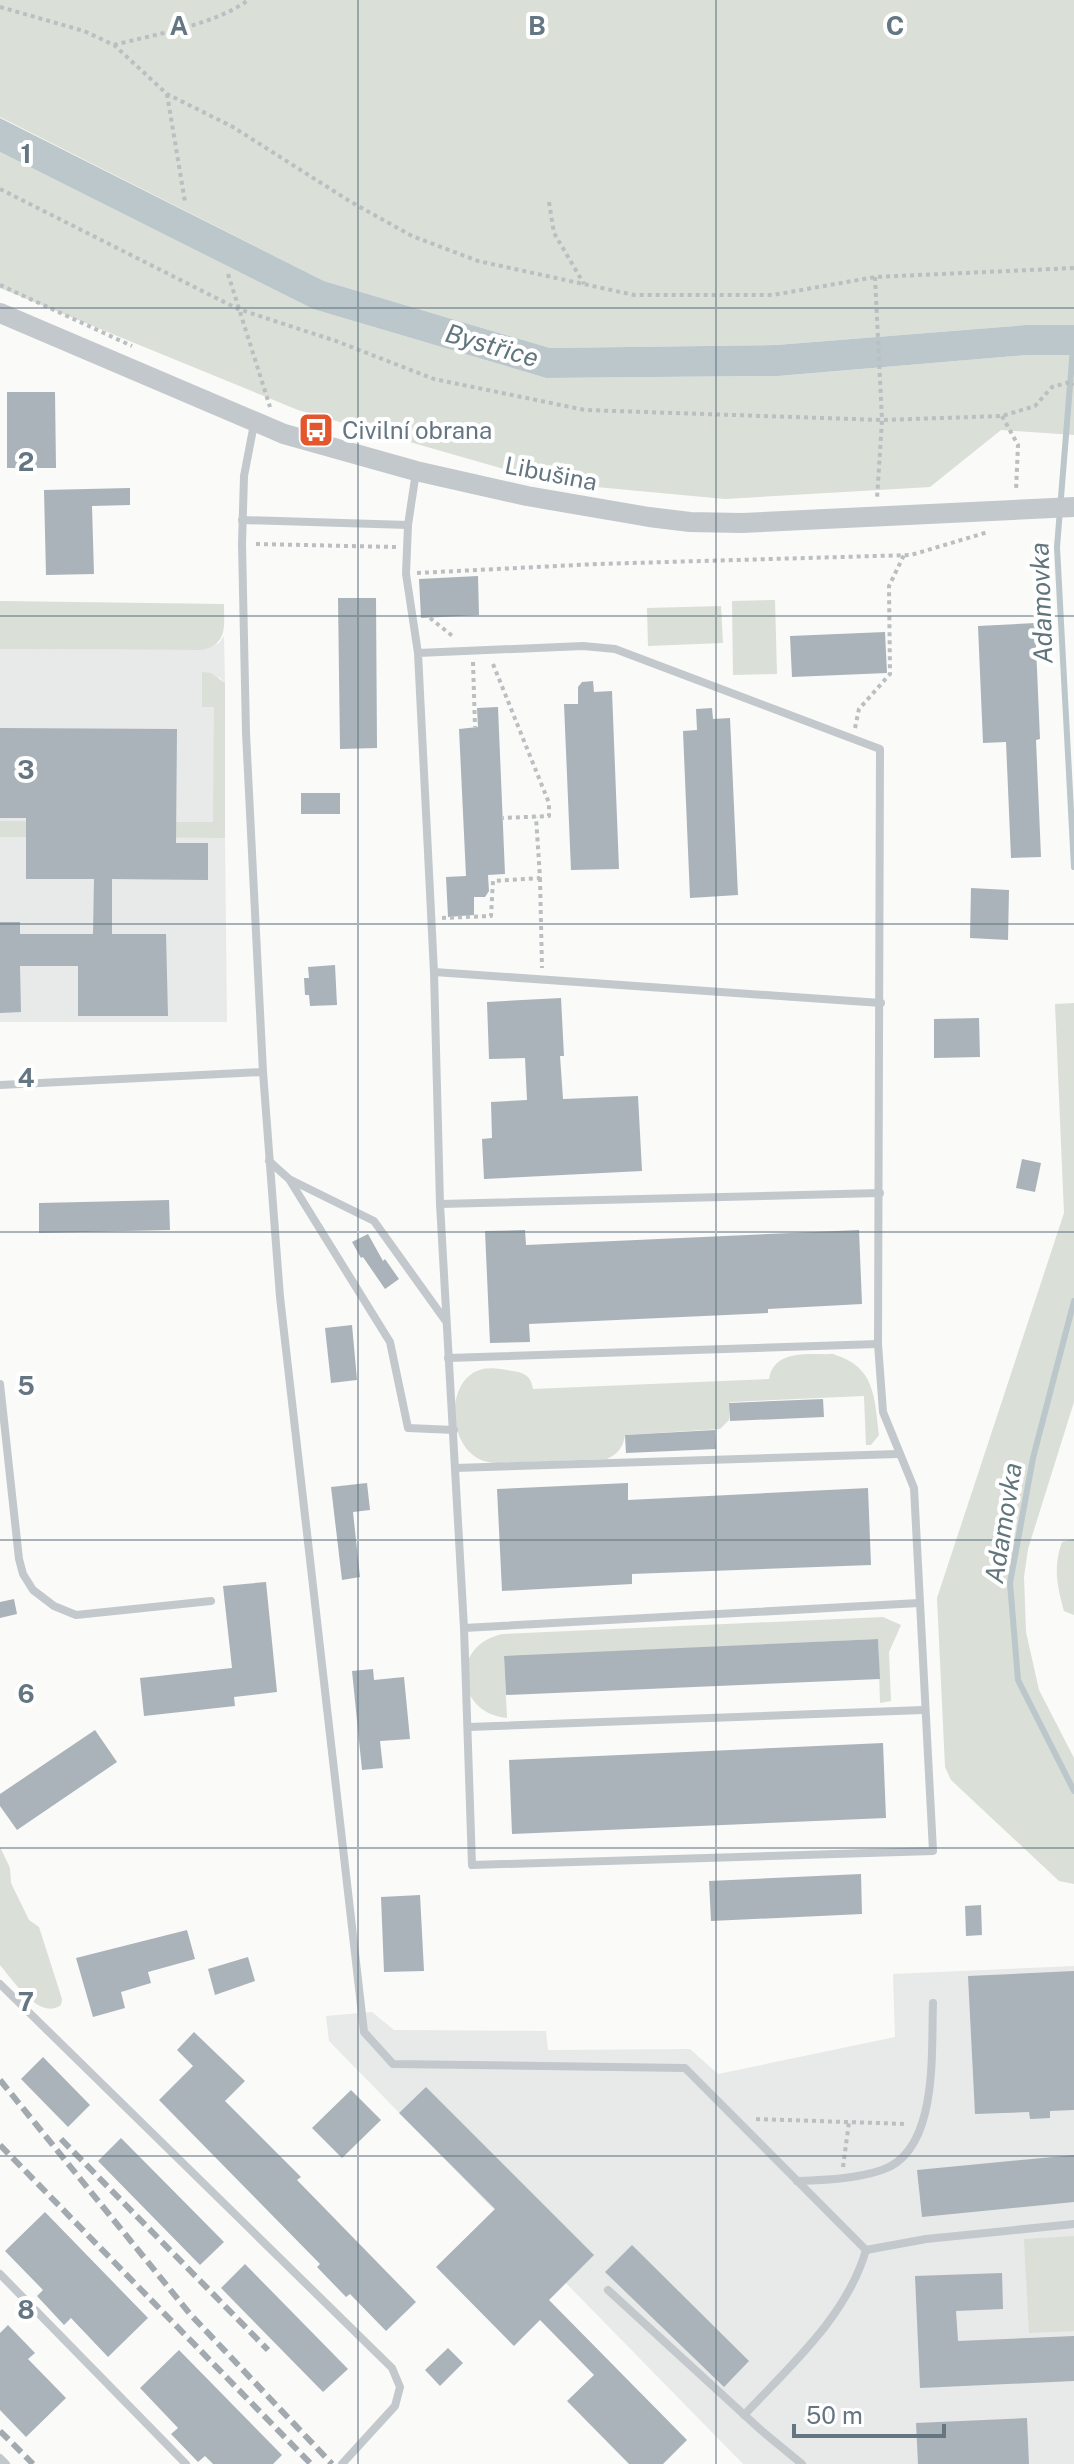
<svg xmlns="http://www.w3.org/2000/svg" width="1074" height="2464" viewBox="0 0 1074 2464" font-family="'Public Sans',sans-serif">
<style>
.built{fill:#e8e9e9}
.green{fill:#dadfd7}
.water{fill:#bbc7cb}
.lines{fill:none;stroke-linecap:round;stroke-linejoin:round}
.stream{stroke:#bbc7cb;stroke-width:6}
.building{fill:#aab3b9}
.path{stroke:#bbbfc2;stroke-width:4;stroke-dasharray:4 4;stroke-linecap:butt}
.service{stroke:#c3c8cc;stroke-width:8}
.tertiary{stroke:#c3c8cc;stroke-width:20}
.rail{stroke:#a2aab0;stroke-width:6;stroke-dasharray:12 6;stroke-linecap:butt}
.grid{fill:none;stroke:#657683;stroke-width:2;stroke-opacity:0.55}
.labels{text-anchor:middle;dominant-baseline:central;stroke-width:8;stroke-linejoin:round;paint-order:stroke}
.poi-label{font-size:24px;fill:#657683;stroke:#fff;text-anchor:start}
.street-label{font-size:24px;fill:#657683;stroke:#fff}
.water-label{font-size:26px;font-style:italic;fill:#60757c;stroke:#fff}
.grid-label{font-size:26px;text-anchor:middle;font-weight:bold;fill:#657683;stroke:#fff;stroke-width:8;stroke-linejoin:round;paint-order:stroke}
</style>
<rect width="100%" height="100%" fill="#fafaf8"/>
<g class="built">
<path d="M224,636L225,683L219,677L203,707H214V822L0,821V649L203,650L219,643Z"/>
<path d="M0,837L225,838L227,1022H0Z"/>
<path d="M1074,1966V2464H743L329,2041L326,2016L372,2012L394,2030L546,2031L548,2050L690,2049L718,2074L895,2037L893,1974Z"/>
</g>
<g class="green">
<path d="M0,0H1074V325H1026L776,345L550,348L324,281L0,117Z"/>
<path d="M0,152L313,309L546,378L778,376L1028,355H1074V435L1001,430L930,487L725,499L553,483L298,410L0,288Z"/>
<path d="M775,600L777,674L733,675L732,601Z"/>
<path d="M0,601L224,604C224,626 228,643 203,650L0,649Z"/>
<path d="M721,606L723,643L648,646L647,608Z"/>
<path d="M202,672L211,673L225,683V838L0,837V821L213,822L214,707H202Z"/>
<path d="M1074,1003V1402L1028,1549L1024,1577L1026,1632L1039,1690L1074,1758V1884L1059,1881L951,1780L945,1767L937,1598L1064,1213L1055,1004Z"/>
<path d="M833,1354C876,1367 874,1397 879,1435L871,1445H866L864,1396L730,1402L729,1420L720,1429L625,1435C623,1447 619,1453 607,1459C580,1460 554,1461 527,1462C513,1462 497,1465 484,1461C449,1450 444,1385 477,1371C488,1366 501,1369 513,1371C525,1373 531,1376 533,1389L769,1379C774,1349 809,1355 833,1354Z"/>
<path d="M1074,1539V1615L1064,1611C1057,1586 1053,1567 1062,1542Z"/>
<path d="M883,1617L901,1625L889,1652L891,1701L880,1703L878,1639L504,1657L507,1718C454,1713 450,1644 503,1634Z"/>
<path d="M0,1847L10,1868L11,1883L29,1920L39,1927L62,1999L61,2005C39,2021 13,1980 0,1965Z"/>
<path d="M1074,2236V2331L1029,2333L1024,2239Z"/>
</g>
<path class="water" d="M0,118L324,281L550,348L776,345L1026,325H1074V355H1028L778,376L546,378L313,309L0,152Z"/>
<g class="lines">
<g class="stream">
<path d="M1073,348L1057,547L1074,867"/>
<path d="M1074,1301L1033,1458L1010,1583L1018,1680L1074,1791"/>
</g>
</g>
<g class="building">
<path d="M7,392H55L56,468H7Z"/>
<path d="M130,488V505L92,506L94,574L46,575L44,490Z"/>
<path d="M478,576L479,615L421,618L419,579Z"/>
<path d="M338,598H376L377,748L340,749Z"/>
<path d="M1035,623L1040,739L1036,740L1041,857L1011,858L1006,742L983,743L978,626Z"/>
<path d="M885,632L887,673L792,677L790,636Z"/>
<path d="M593,681L594,692L612,691L619,869L571,870L564,704H578V687L582,682Z"/>
<path d="M498,707L505,874L488,875L489,891L485,897H474V915L448,917L446,877L466,876L459,729L478,727L477,708Z"/>
<path d="M712,708L713,719L730,718L738,895L690,898L683,731L697,730L696,709Z"/>
<path d="M0,728L177,729L176,843H208V880L112,879V934H166L168,1016H78V966H20L21,1012L0,1013V922H20V934H93L94,879H26V818H0Z"/>
<rect x="301" y="793" width="39" height="21"/>
<path d="M971,888L1009,890L1008,940L970,938Z"/>
<path d="M335,965L337,1005L310,1006L309,995H305L304,978H309L308,967Z"/>
<path d="M561,998L564,1056H560L563,1099L638,1096L642,1171L484,1179L482,1139L492,1138L491,1102L527,1100L525,1058L489,1059L487,1002Z"/>
<path d="M979,1018L980,1057L934,1058V1019Z"/>
<path d="M1022,1159L1041,1163L1035,1192L1016,1188Z"/>
<path d="M169,1200L170,1230L39,1233V1203Z"/>
<path d="M525,1230L526,1245L859,1230L862,1304L768,1309V1313L529,1324L530,1342L490,1343L485,1231Z"/>
<path d="M368,1234L383,1261L385,1259L399,1279L385,1289L363,1257L361,1258L352,1242Z"/>
<path d="M352,1325L357,1380L331,1383L325,1328Z"/>
<path d="M823,1399L824,1417L730,1421L729,1403Z"/>
<path d="M715,1430L716,1449L626,1453L625,1435Z"/>
<path d="M367,1483L370,1510L353,1512L360,1577L342,1580L331,1487Z"/>
<path d="M628,1483V1500L868,1488L871,1565L632,1574V1584L502,1591L497,1489Z"/>
<path d="M266,1582L277,1692L234,1697L235,1706L144,1716L140,1678L232,1668L223,1586Z"/>
<path d="M14,1599L17,1614L0,1618V1602Z"/>
<path d="M878,1639L880,1679L506,1695L504,1656Z"/>
<path d="M373,1669L374,1680L404,1677L410,1739L380,1741L383,1768L362,1770L352,1671Z"/>
<path d="M95,1730L117,1762L17,1830L0,1806V1794Z"/>
<path d="M883,1743L886,1818L512,1834L509,1760Z"/>
<path d="M861,1874L862,1914L711,1921L709,1881Z"/>
<path d="M420,1895L424,1971L384,1972L381,1897Z"/>
<path d="M981,1905L982,1935L966,1936L965,1906Z"/>
<path d="M187,1930L195,1959L148,1972L151,1983L121,1992L125,2008L93,2017L76,1958Z"/>
<path d="M248,1957L255,1981L215,1995L208,1969Z"/>
<path d="M1074,1971V2110L1050,2111V2118L1030,2119L1029,2112L975,2114L968,1976Z"/>
<path d="M194,2032L245,2081L225,2101L301,2177L297,2180L416,2302L386,2331L350,2294L346,2297L317,2267L320,2264L159,2100L193,2066L177,2050Z"/>
<path d="M43,2057L90,2105L68,2127L21,2079Z"/>
<path d="M426,2087L594,2255L549,2300L687,2440L663,2464H629L567,2401L594,2375L540,2320L514,2346L436,2267L495,2209L399,2113Z"/>
<path d="M351,2090L381,2120L342,2158L312,2128Z"/>
<path d="M121,2138L224,2242L200,2265L98,2161Z"/>
<path d="M1074,2155V2202L922,2217L917,2170Z"/>
<path d="M45,2212L148,2318L108,2357L71,2318L64,2325L37,2296L43,2290L5,2251Z"/>
<path d="M632,2245L749,2361L724,2387L605,2272Z"/>
<path d="M245,2264L348,2369L323,2392L221,2288Z"/>
<path d="M1002,2273L1003,2309L956,2311L958,2341L1074,2336V2381L920,2388L915,2276Z"/>
<path d="M8,2325L35,2353L28,2359L66,2398L26,2437L0,2410V2333Z"/>
<path d="M448,2348L463,2363L440,2386L425,2370Z"/>
<path d="M179,2350L282,2455L273,2464H213L205,2456L198,2462L171,2434L178,2428L140,2388Z"/>
<path d="M1027,2418L1029,2464H918L916,2423Z"/>
</g>
<g class="lines">
<g class="path">
<path d="M0,7L84,31L114,45L167,94L233,127L351,202L412,236L478,261L634,295H773L875,277L1074,268"/>
<path d="M114,45C155,34 215,25 248,0"/>
<path d="M167,94L185,202"/>
<path d="M0,189L238,309L336,341L434,379L585,410L882,420L1002,416L1035,406L1052,387L1070,382L1074,385"/>
<path d="M549,202L554,233L584,284"/>
<path d="M228,274L270,407"/>
<path d="M875,277L882,420L877,499"/>
<path d="M0,285L132,346"/>
<path d="M1002,416L1018,445L1016,491"/>
<path d="M256,544L396,547"/>
<path d="M417,573L597,564L911,555L988,532"/>
<path d="M430,618L455,638"/>
<path d="M473,662L475,727"/>
<path d="M493,664L549,803V816L503,818"/>
<path d="M855,728L859,709L890,674L889,586L904,555"/>
<path d="M540,878L542,968"/>
<path d="M442,918L491,916L493,881L540,878L536,817"/>
<path d="M756,2119L907,2124"/>
<path d="M843,2167L849,2122"/>
</g>
<g class="service">
<path d="M254,424L244,476L242,544L246,733L263,1072L280,1297L364,2032L393,2064L685,2068L866,2250"/>
<path d="M416,472L408,525L406,574L418,653L434,972L440,1204L464,1628L472,1865L933,1851L914,1488L883,1412L878,1344L880,749L615,649L583,646L418,653"/>
<path d="M242,520L408,525"/>
<path d="M434,972L881,1003"/>
<path d="M0,1085L263,1072"/>
<path d="M269,1161L289,1179L390,1342L408,1428L454,1430"/>
<path d="M291,1180L374,1221L445,1320"/>
<path d="M440,1204L880,1193"/>
<path d="M448,1358L878,1344"/>
<path d="M0,1384L19,1559L23,1574L33,1590L54,1606L76,1615L211,1601"/>
<path d="M455,1468L898,1454"/>
<path d="M464,1628L919,1603"/>
<path d="M469,1727L923,1710"/>
<path d="M0,1984L392,2368L400,2387L395,2406L342,2464"/>
<path d="M797,2181C825,2180 855,2179 882,2170C939,2151 931,2052 933,2003"/>
<path d="M866,2250L926,2239L1074,2224"/>
<path d="M0,2274L186,2464"/>
<path d="M608,2290L762,2431L802,2464"/>
<path d="M744,2415C790,2366 847,2316 866,2250"/>
<path d="M0,2458L6,2464"/>
</g>
<path class="tertiary" d="M0,313L284,434L416,471L527,496L649,517L690,522L742,523L1074,507"/>
<g class="rail">
<path d="M0,2080L190,2314L332,2464"/>
<path d="M61,2139L268,2350"/>
<path d="M0,2145L311,2464"/>
<path d="M0,2431L33,2464"/>
</g>
</g>
<path class="grid" d="M358,0V2464M716,0V2464M0,308H1074M0,616H1074M0,924H1074M0,1232H1074M0,1540H1074M0,1848H1074M0,2156H1074"/>
<defs>
<symbol id="bus-square" viewBox="-11 -11 22 22"><rect x="-9" y="-9" width="18" height="18" rx="4" fill="#e4572e" stroke="#fff"/><path d="M-5-6H5V4H4V6H2V4H-2V6H-4V4H-5ZM-3.5-4V0h7V-4ZM-3.5 1.2v1.5H-2V1.2ZM2 1.2v1.5H3.5V1.2Z" fill="#fff"/></symbol>
</defs>
<g fill-rule="evenodd">
<use href="#bus-square" x="296" y="410" width="40" height="40"/>
</g>
<g class="labels">
<g class="poi-label">
<text x="342" y="430">Civilní obrana</text>
</g>
<g class="street-label">
<text transform="translate(551 473) rotate(11)">Libušina</text>
</g>
<g class="water-label">
<text transform="translate(492 345) rotate(16)">Bystřice</text>
<text transform="translate(1041 603) rotate(-92)">Adamovka</text>
<text transform="translate(1003 1523) rotate(-81)">Adamovka</text>
</g>
</g>
<g class="grid-label">
<text x="179" y="35">A</text>
<text x="537" y="35">B</text>
<text x="895" y="35">C</text>
<text x="26" y="163">1</text>
<text x="26" y="471">2</text>
<text x="26" y="779">3</text>
<text x="26" y="1087">4</text>
<text x="26" y="1395">5</text>
<text x="26" y="1703">6</text>
<text x="26" y="2011">7</text>
<text x="26" y="2319">8</text>
</g>
<path d="M794 2424v12h150v-12" fill="none" stroke="#657683" stroke-width="4"/>
<text x="806" y="2424" font-size="24" fill="#657683" stroke="#ffffff" stroke-width="6" paint-order="stroke">50 m</text>
</svg>
